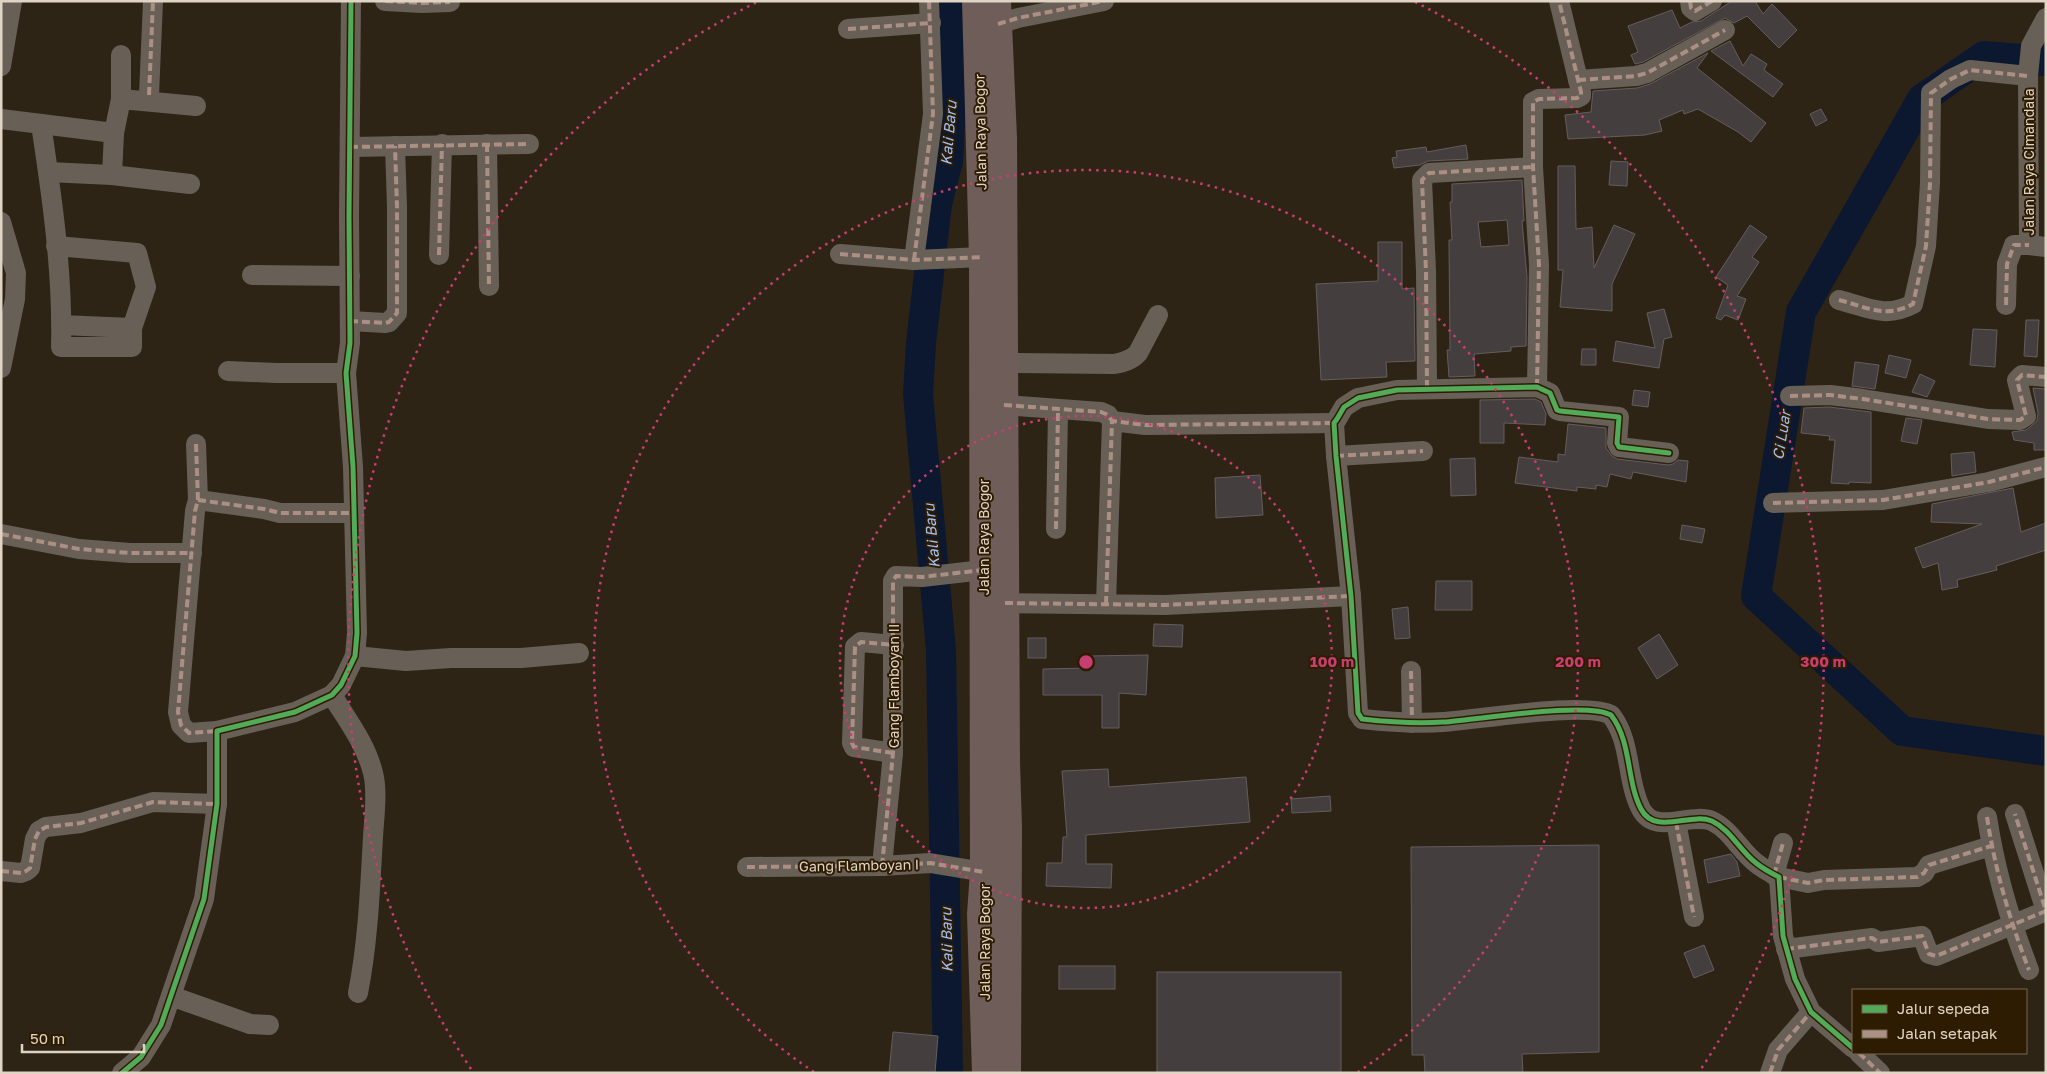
<svg xmlns="http://www.w3.org/2000/svg" width="2047" height="1074" viewBox="0 0 2047 1074" font-family="'Golos Text',sans-serif">
<style>
.lines{fill:none;stroke-linecap:round;stroke-linejoin:round}
.river{stroke:#0b182f;stroke-width:30}
.building{fill:#453e3e;stroke:#645d5d;fill-rule:evenodd}
.minor{stroke:#686056;stroke-width:20}
.trunk{stroke:#6e5d58;stroke-width:28}
.quiet{stroke:#ac8f84;stroke-width:4;stroke-dasharray:8 4;stroke-linecap:butt}
.cycleway-casing{stroke:#2e1c02;stroke-width:8}
.cycleway{stroke:#51ab58;stroke-width:5}
.ring{fill:none;stroke:#c83e70;stroke-width:2.5;stroke-dasharray:2.5 5}
.labels{text-anchor:middle;dominant-baseline:central;stroke-width:4;stroke-linejoin:round;paint-order:stroke}
.street-label{font-size:14px;fill:#e0d4c5;stroke:#2e1c02}
.water-label{font-size:15px;font-style:italic;fill:#9ec0f7;stroke:#2e1c02}
.centre{fill:#c83e70;stroke:#2e1c02;stroke-width:2.5}
.ring-label{font-size:15px;text-anchor:middle;font-weight:bold;fill:#c83e70;stroke:#2e1c02;stroke-width:4;stroke-linejoin:round;paint-order:stroke}
</style>
<rect width="100%" height="100%" fill="#2e2416"/>
<g class="lines">
<g class="river">
<path d="M948,1L953,65L948,161L937,204L921,343L918,394L941,650L948,1073"/>
<path d="M2046,61L1984,56L1922,99L1801,312L1756,596L1902,731L2046,751"/>
</g>
</g>
<g class="building">
<path d="M1732,1H1755L1763,14L1772,4L1797,30L1779,48L1747,16L1734,23L1725,18L1643,62L1635,64L1631,55L1638,52L1628,26L1672,10L1680,28L1692,22L1701,21Z"/>
<path d="M1730,41L1743,66L1751,54L1767,64L1764,70L1783,84L1773,97L1711,51Z"/>
<path d="M1708,53L1697,68L1766,123L1751,142L1738,132L1698,109L1684,114L1683,110L1659,120L1662,131L1645,135L1568,139L1565,115L1591,112L1593,91L1637,88L1650,84Z"/>
<path d="M1821,109L1827,120L1816,126L1810,114Z"/>
<path d="M1466,145L1468,159L1428,161L1420,165L1394,168L1392,158L1397,157L1396,151L1426,147L1427,152Z"/>
<path d="M1611,161L1628,162L1627,186L1609,185Z"/>
<path d="M1558,166H1575L1576,229L1592,227L1594,268L1614,225L1635,234L1612,284V311L1560,307L1563,270H1558Z"/>
<path d="M1522,180L1524,221H1522L1527,277L1526,346L1511,347V351L1474,354L1475,376L1449,377L1447,350H1450L1449,240H1452L1450,202H1452V184ZM1507,220L1509,245L1481,247L1478,222Z"/>
<path d="M1750,225L1767,237L1752,257L1759,262L1737,296L1746,299L1738,320L1725,315L1721,320L1716,318L1728,285L1716,277Z"/>
<path d="M1378,242H1402V289L1414,288L1415,361L1386,362L1387,377L1321,380L1316,284L1378,281Z"/>
<path d="M1664,309L1672,337L1664,339L1659,368L1613,361L1616,341L1655,348L1647,313Z"/>
<path d="M2026,320H2039L2037,357L2024,356Z"/>
<path d="M1973,329L1997,330L1995,367L1970,365Z"/>
<path d="M1582,349H1596V365H1581Z"/>
<path d="M1889,355L1911,360L1906,378L1885,373Z"/>
<path d="M1855,362L1879,365L1875,389L1852,386Z"/>
<path d="M1920,374L1935,381L1927,397L1912,392Z"/>
<path d="M2033,388L2046,389V450H2034V443L2014,440L2012,432L2026,430L2037,421L2038,413Z"/>
<path d="M1634,390L1650,392L1648,407L1632,405Z"/>
<path d="M1535,399L1541,402L1546,414L1545,425L1504,423V443H1480V400Z"/>
<path d="M1829,407L1871,412V483L1849,482V484L1831,483L1835,440H1829L1830,436L1801,433L1804,408Z"/>
<path d="M1906,418L1922,420L1917,444L1901,441Z"/>
<path d="M1568,424L1606,428V448L1612,456L1617,459L1668,465L1673,464L1678,460L1688,461L1686,482L1633,472L1631,479L1610,474L1607,487L1596,485V489L1577,487V491L1515,483L1519,457L1558,462V454L1565,455Z"/>
<path d="M1974,452L1976,472L1952,476L1951,454Z"/>
<path d="M1475,458L1476,495L1451,496L1450,459Z"/>
<path d="M1260,475L1263,515L1216,518L1215,478Z"/>
<path d="M2013,488L2021,532L2046,523V550L1996,566L1997,570L1957,580L1958,587L1942,590L1938,563L1923,568L1915,548L1982,524L1931,522L1932,504Z"/>
<path d="M1682,525L1705,529L1702,543L1680,539Z"/>
<path d="M1436,581H1472V610H1435Z"/>
<path d="M1408,607L1410,638L1395,639L1392,609Z"/>
<path d="M1154,624L1183,625L1182,647L1153,646Z"/>
<path d="M1659,634L1678,665L1657,679L1638,648Z"/>
<rect x="1028" y="638" width="18" height="20"/>
<path d="M1148,655L1146,695L1119,693V728H1102V695H1043V669L1090,668V656Z"/>
<path d="M1108,769L1109,787L1246,777L1250,822L1086,835V864H1112L1111,888L1046,886L1047,863H1062L1063,837H1067L1062,771Z"/>
<path d="M1330,796L1331,811L1292,813L1291,799Z"/>
<path d="M1599,845V1052L1522,1054L1523,1073H1425L1424,1055H1412L1411,847Z"/>
<path d="M1731,854L1737,862L1740,876L1708,883L1704,860Z"/>
<path d="M1704,945L1714,970L1694,978L1684,953Z"/>
<rect x="1059" y="966" width="56" height="23"/>
<rect x="1157" y="972" width="184" height="101"/>
<path d="M893,1032L938,1036L935,1073H889Z"/>
</g>
<g class="lines">
<g class="minor">
<path d="M385,1L422,3L450,2"/>
<path d="M1690,1L1691,8L1695,11L1712,1"/>
<path d="M2046,18L2031,46L2028,76L2029,245L2046,247"/>
<path d="M998,24L1018,18L1104,1"/>
<path d="M848,29L931,23"/>
<path d="M1,66L12,1"/>
<path d="M1578,80L1636,76L1647,73L1725,30"/>
<path d="M149,95L153,1"/>
<path d="M121,99V55"/>
<path d="M1,119L114,133L112,175L190,184"/>
<path d="M41,124C52,197 63,273 61,347H132V328L61,325"/>
<path d="M114,133L121,99L196,106"/>
<path d="M487,144L489,286"/>
<path d="M350,147L529,144"/>
<path d="M48,172L112,175"/>
<path d="M1,222L16,273L15,299L1,368"/>
<path d="M56,246L137,253L146,287L132,328"/>
<path d="M840,254L914,260L983,257"/>
<path d="M439,255L442,144"/>
<path d="M914,260L933,114L929,1"/>
<path d="M252,275L350,276"/>
<path d="M1839,300C1867,307 1885,319 1913,304L1926,246L1930,183L1931,93L1951,79L1970,70L2028,76"/>
<path d="M2006,305L2007,264L2014,245H2029"/>
<path d="M350,321L385,323L389,322L397,313V207L395,146"/>
<path d="M1004,363L1114,364C1124,362 1132,360 1138,353L1158,315"/>
<path d="M228,371L276,373H346"/>
<path d="M1537,387L1539,265L1533,167V102L1539,99L1577,98L1581,96V92L1559,1"/>
<path d="M1427,388L1426,271L1422,180L1429,173L1533,167"/>
<path d="M1790,396L1830,395L1863,399L1988,419L2020,420L2026,416L2017,380L2022,375L2046,377"/>
<path d="M1004,405L1101,412L1108,415L1112,421"/>
<path d="M196,444L198,500L195,511L178,712L181,725L189,733L217,731"/>
<path d="M1669,453L1619,447L1617,443L1619,417L1560,411L1557,410L1550,393L1537,387L1397,390L1358,398L1344,407L1337,419L1334,423L1336,456L1351,596L1358,713L1362,719C1389,722 1416,724 1443,722C1477,720 1586,701 1611,715C1632,742 1626,780 1641,809C1655,836 1690,812 1712,821C1731,830 1740,851 1756,863C1762,868 1771,873 1779,877L1783,936L1795,979L1811,1012L1853,1048"/>
<path d="M1336,456L1423,451"/>
<path d="M198,500L264,509L280,513H354"/>
<path d="M1773,503L1883,500L1989,482L2046,467"/>
<path d="M1056,529L1058,410"/>
<path d="M1,534L79,549L130,553H192"/>
<path d="M1005,603L1165,605L1351,596"/>
<path d="M1106,604L1112,421L1145,425L1334,423"/>
<path d="M355,656L406,661L451,658H521L579,653"/>
<path d="M1411,671L1412,723"/>
<path d="M332,695C347,720 366,744 373,773C378,791 374,818 373,837C370,890 368,942 358,993"/>
<path d="M893,753L854,747L852,743L855,647L861,642L894,645"/>
<path d="M1987,817C1995,870 2010,921 2029,970"/>
<path d="M1676,822L1694,917"/>
<path d="M882,866L893,753V581L896,576L922,577L983,570"/>
<path d="M747,867L882,866L930,863L984,872"/>
<path d="M1,871L21,873L26,871L30,868L35,839L39,831L46,827L81,823L153,802L217,804"/>
<path d="M1774,875L1783,843"/>
<path d="M1779,877L1808,883L1824,880L1917,877L1924,873L1929,865L1991,846"/>
<path d="M1786,949L1872,938L1878,942L1922,936L1929,954L1936,956L2046,911L2015,814"/>
<path d="M171,996L250,1024L269,1025"/>
<path d="M1859,1053L1880,1073"/>
<path d="M122,1073L141,1057L161,1025L204,899L217,804V731L295,712L332,695L341,685L355,656L357,633L353,467L346,373L350,343L349,216L351,1"/>
<path d="M1770,1073L1778,1050L1811,1012"/>
</g>
<g class="trunk">
<path d="M976,1L983,257L984,872L981,914L986,1073"/>
<path d="M997,1L1003,138L1006,762L1008,828L1007,1073"/>
</g>
<g class="quiet">
<path d="M385,1L422,3L450,2"/>
<path d="M1690,1L1691,8L1695,11L1712,1"/>
<path d="M998,24L1018,18L1104,1"/>
<path d="M848,29L931,23"/>
<path d="M1578,80L1636,76L1647,73L1725,30"/>
<path d="M149,95L153,1"/>
<path d="M487,144L489,286"/>
<path d="M350,147L529,144"/>
<path d="M840,254L914,260L983,257"/>
<path d="M439,255L442,144"/>
<path d="M914,260L933,114L929,1"/>
<path d="M1839,300C1867,307 1885,319 1913,304L1926,246L1930,183L1931,93L1951,79L1970,70L2028,76"/>
<path d="M2006,305L2007,264L2014,245H2029"/>
<path d="M350,321L385,323L389,322L397,313V207L395,146"/>
<path d="M1537,387L1539,265L1533,167V102L1539,99L1577,98L1581,96V92L1559,1"/>
<path d="M1427,388L1426,271L1422,180L1429,173L1533,167"/>
<path d="M1790,396L1830,395L1863,399L1988,419L2020,420L2026,416L2017,380L2022,375L2046,377"/>
<path d="M1004,405L1101,412L1108,415L1112,421"/>
<path d="M196,444L198,500L195,511L178,712L181,725L189,733L217,731"/>
<path d="M1336,456L1423,451"/>
<path d="M198,500L264,509L280,513H354"/>
<path d="M1773,503L1883,500L1989,482L2046,467"/>
<path d="M1056,529L1058,410"/>
<path d="M1,534L79,549L130,553H192"/>
<path d="M1005,603L1165,605L1351,596"/>
<path d="M1106,604L1112,421L1145,425L1334,423"/>
<path d="M1411,671L1412,723"/>
<path d="M893,753L854,747L852,743L855,647L861,642L894,645"/>
<path d="M1987,817C1995,870 2010,921 2029,970"/>
<path d="M1676,822L1694,917"/>
<path d="M882,866L893,753V581L896,576L922,577L983,570"/>
<path d="M747,867L882,866L930,863L984,872"/>
<path d="M1,871L21,873L26,871L30,868L35,839L39,831L46,827L81,823L153,802L217,804"/>
<path d="M1774,875L1783,843"/>
<path d="M1779,877L1808,883L1824,880L1917,877L1924,873L1929,865L1991,846"/>
<path d="M1786,949L1872,938L1878,942L1922,936L1929,954L1936,956L2046,911L2015,814"/>
<path d="M1859,1053L1880,1073"/>
<path d="M1770,1073L1778,1050L1811,1012"/>
</g>
<defs>
<g id="cycleway">
<path d="M1669,453L1619,447L1617,443L1619,417L1560,411L1557,410L1550,393L1537,387L1397,390L1358,398L1344,407L1337,419L1334,423L1336,456L1351,596L1358,713L1362,719C1389,722 1416,724 1443,722C1477,720 1586,701 1611,715C1632,742 1626,780 1641,809C1655,836 1690,812 1712,821C1731,830 1740,851 1756,863C1762,868 1771,873 1779,877L1783,936L1795,979L1811,1012L1853,1048"/>
<path d="M122,1073L141,1057L161,1025L204,899L217,804V731L295,712L332,695L341,685L355,656L357,633L353,467L346,373L350,343L349,216L351,1"/>
</g>
</defs>
<use href="#cycleway" class="cycleway-casing"/>
<use href="#cycleway" class="cycleway"/>
</g>
<g class="ring">
<circle cx="1086" cy="662" r="246"/>
<path d="M814 1072A492 492 0 1 1 1358 1072"/>
<path d="M471 1069A737 737 0 0 1 757 2M1415 2A737 737 0 0 1 1701 1069"/>
</g>
<g class="labels">
<g class="street-label">
<text transform="translate(980 132) rotate(-91)">Jalan Raya Bogor</text>
<text transform="translate(2028 162) rotate(-90)">Jalan Raya Cimandala</text>
<text transform="translate(983 537) rotate(-90)">Jalan Raya Bogor</text>
<text transform="translate(893 686) rotate(-90)">Gang Flamboyan II</text>
<text transform="translate(859 865) rotate(-1)">Gang Flamboyan I</text>
<text transform="translate(984 942) rotate(-90)">Jalan Raya Bogor</text>
</g>
<g class="water-label">
<text transform="translate(948 133) rotate(-85)">Kali Baru</text>
<text transform="translate(1781 435) rotate(-81)">Ci Luar</text>
<text transform="translate(931 536) rotate(-95)">Kali Baru</text>
<text transform="translate(946 940) rotate(-91)">Kali Baru</text>
</g>
</g>
<circle cx="1086" cy="662" r="8" class="centre"/>
<g class="ring-label">
<text x="1332" y="667">100 m</text>
<text x="1578" y="667">200 m</text>
<text x="1823" y="667">300 m</text>
</g>
<rect width="2047" height="1074" fill="none" stroke="#e0d4c5" stroke-width="5"/>
<rect x="1852" y="989" width="175" height="65" fill="#2e1c02" stroke="#756650"/>
<rect x="1862" y="1005" width="25" height="8" fill="#51ab58" stroke="#756650"/>
<text x="1897" y="1014" font-size="15" fill="#e0d4c5">Jalur sepeda</text>
<rect x="1862" y="1030" width="25" height="8" fill="#ac8f84" stroke="#756650"/>
<text x="1897" y="1039" font-size="15" fill="#e0d4c5">Jalan setapak</text>
<path d="M22 1044v8h122v-8" fill="none" stroke="#e0d4c5" stroke-width="2.5"/>
<text x="30" y="1044" font-size="15" fill="#e0d4c5" stroke="#2e1c02" stroke-width="4" paint-order="stroke">50 m</text>
</svg>
